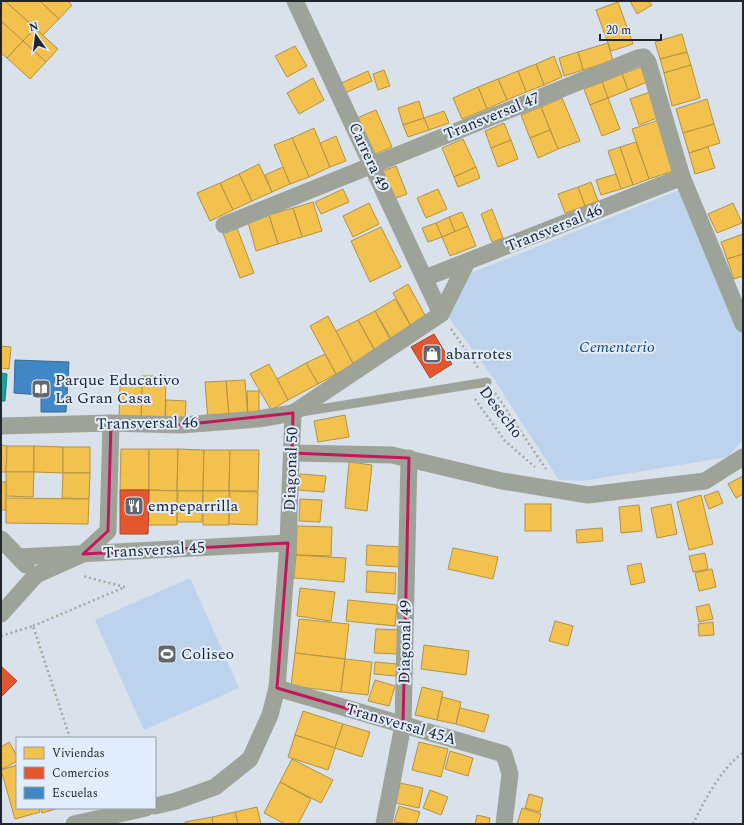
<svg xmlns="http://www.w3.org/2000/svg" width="744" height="825" viewBox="0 0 744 825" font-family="Spectral,serif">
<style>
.green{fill:#bcd2ed}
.homes{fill:#f2c14e;stroke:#b39244}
.shops{fill:#e4572e;stroke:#a9482d}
.schools{fill:#3f88c5;stroke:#366b97}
.public{fill:#17a398;stroke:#1a7e78}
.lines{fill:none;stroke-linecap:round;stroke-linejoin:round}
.path{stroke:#a3a9a5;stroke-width:2.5;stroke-dasharray:2 3;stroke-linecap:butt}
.lane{stroke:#9da399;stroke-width:9}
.street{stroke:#9da399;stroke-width:17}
.marked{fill:none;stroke:#c2185b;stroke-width:3;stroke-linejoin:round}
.labels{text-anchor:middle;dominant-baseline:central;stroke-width:4;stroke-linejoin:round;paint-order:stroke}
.street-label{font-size:16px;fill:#20262c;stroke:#e1edfc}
.park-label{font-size:16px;font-style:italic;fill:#15467a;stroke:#e1edfc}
.poi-label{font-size:16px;fill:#20262c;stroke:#e1edfc;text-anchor:start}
</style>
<rect width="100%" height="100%" fill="#d9e1ea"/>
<g class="green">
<path d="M682,189L743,334V439L728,457L583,481L559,480L492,376L447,315L466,275Z"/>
<path d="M190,578L239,688L144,730L95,620Z"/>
</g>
<g class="homes">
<path d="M5,1H40L59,19L43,35Z"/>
<path d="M5,1L35,28L23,41L1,21V6Z"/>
<path d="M40,1H67L72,5L59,19Z"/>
<path d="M630,1H649L652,5L637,14Z"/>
<path d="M618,2L633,44L611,51L596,10Z"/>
<path d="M1,21L23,41L7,58L1,53Z"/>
<path d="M35,28L58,49L46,62L23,41Z"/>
<path d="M682,34L687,52L660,59L655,42Z"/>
<path d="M23,41L46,62L30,79L7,58Z"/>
<path d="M608,43L613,61L583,70L578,52Z"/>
<path d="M295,46L307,66L287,77L275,56Z"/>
<path d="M578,52L583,70L564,76L559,58Z"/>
<path d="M687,52L691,65L664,73L660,59Z"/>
<path d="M554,56L562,77L544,85L536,64Z"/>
<path d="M536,64L544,85L526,92L518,71Z"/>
<path d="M691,65L700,98L672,106L664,73Z"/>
<path d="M641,67L647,82L628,90L622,74Z"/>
<path d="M384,70L390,86L378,90L373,74Z"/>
<path d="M368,71L372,81L343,94L339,84Z"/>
<path d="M518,71L526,92L507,100L498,79Z"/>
<path d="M622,74L628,90L608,98L602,82Z"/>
<path d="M313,78L324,100L299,114L287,93Z"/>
<path d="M498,79L507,100L487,109L478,87Z"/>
<path d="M602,82L608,98L590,105L584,89Z"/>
<path d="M478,87L487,109L462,119L453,98Z"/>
<path d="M653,91L662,116L639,125L630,99Z"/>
<path d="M562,98L580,141L558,149L541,107Z"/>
<path d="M608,98L620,129L602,136L590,105Z"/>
<path d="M707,99L714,124L683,133L676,109Z"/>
<path d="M419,101L424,118L403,125L398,108Z"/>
<path d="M541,107L550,130L530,138L521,115Z"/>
<path d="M376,110L392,147L373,155L357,118Z"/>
<path d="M444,111L449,123L429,130L424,118Z"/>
<path d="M424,118L429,130L408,137L403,125Z"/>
<path d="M659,120L676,170L649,179L632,129Z"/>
<path d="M504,123L511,140L491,148L485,131Z"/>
<path d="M714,124L720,143L689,153L683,133Z"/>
<path d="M314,128L330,167L309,177L292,138Z"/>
<path d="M550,130L558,149L538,158L530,138Z"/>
<path d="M336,136L346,161L330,167L320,143Z"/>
<path d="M292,138L309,177L290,184L274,145Z"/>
<path d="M463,139L476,167L454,177L442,148Z"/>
<path d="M511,140L518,159L498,167L491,148Z"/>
<path d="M636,142L649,179L633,185L620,147Z"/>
<path d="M620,147L633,185L621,189L608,151Z"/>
<path d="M708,147L715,168L695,174L689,153Z"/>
<path d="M259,164L272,192L252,201L239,174Z"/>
<path d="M396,166L407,194L390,200L380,172Z"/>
<path d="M283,167L290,184L272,192L265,175Z"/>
<path d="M476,167L480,178L458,187L454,177Z"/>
<path d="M239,174L252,201L233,210L220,183Z"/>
<path d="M616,174L621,189L601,195L596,180Z"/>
<path d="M591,182L598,201L585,206L578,187Z"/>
<path d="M220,183L233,210L210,221L197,193Z"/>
<path d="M578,187L585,206L565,213L558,194Z"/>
<path d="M343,189L349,202L321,214L315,202Z"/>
<path d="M438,189L447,209L426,218L417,198Z"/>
<path d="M313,202L322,231L302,237L293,208Z"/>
<path d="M369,203L379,224L353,237L343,216Z"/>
<path d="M733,203L742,223L717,233L708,214Z"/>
<path d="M293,208L302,237L278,244L269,215Z"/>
<path d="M492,209L503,238L492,242L481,214Z"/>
<path d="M462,212L468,226L455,232L449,217Z"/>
<path d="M269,215L278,244L256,251L248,222Z"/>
<path d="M449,217L455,232L442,237L436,223Z"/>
<path d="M436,223L442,237L428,242L422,228Z"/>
<path d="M468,226L476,246L450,256L442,237Z"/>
<path d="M381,227L401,267L370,282L351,241Z"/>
<path d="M237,228L254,273L240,278L223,233Z"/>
<path d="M743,234V254L727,259L721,242Z"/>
<path d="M743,254V276L734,279L727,259Z"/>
<path d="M408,284L426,317L411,326L393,293Z"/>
<path d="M395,299L412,328L392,340L375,311Z"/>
<path d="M375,311L391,341L375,350L358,320Z"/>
<path d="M328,316L354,365L336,374L310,326Z"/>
<path d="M358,320L376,353L354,365L336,331Z"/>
<path d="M1,346L11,347L9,369L1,368Z"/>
<path d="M325,354L336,374L318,384L306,363Z"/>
<path d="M306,363L318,384L288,400L277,379Z"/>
<path d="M269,364L288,400L271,410L250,374Z"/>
<path d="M142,376H166L165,422H141Z"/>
<path d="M245,380L248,417L229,418L226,381Z"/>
<path d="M226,381L229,418L208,420L205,382Z"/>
<path d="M120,386H142L141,421H119Z"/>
<path d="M247,391H259V417H248Z"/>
<path d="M166,400L186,401L185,423L165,422Z"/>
<path d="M345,415L349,437L318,442L314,421Z"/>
<path d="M1,445L7,446L6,472H1Z"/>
<path d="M7,446H34V472H6Z"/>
<path d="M34,446L63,447V473L34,472Z"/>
<rect x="63" y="447" width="27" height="26"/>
<path d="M121,449H149V490H120Z"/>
<path d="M149,449H178L177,491L149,490Z"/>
<path d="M178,449L204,450L203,491H177Z"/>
<path d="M204,450H230L229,491H203Z"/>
<path d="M230,450H259L258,491H229Z"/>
<path d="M349,462L372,465L367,511L345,508Z"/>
<path d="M6,472H34L33,497L6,496Z"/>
<path d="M63,473H90L89,499L62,498Z"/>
<path d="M300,474L326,476L324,492L298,490Z"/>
<path d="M743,476V494L736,498L728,484Z"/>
<rect x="1" y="482" width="5" height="28"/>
<path d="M149,490L177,491V525H148Z"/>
<path d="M178,491H203L202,522H177Z"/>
<rect x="203" y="491" width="26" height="34"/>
<path d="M230,491L258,492L257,525L229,524Z"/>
<path d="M718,491L723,503L709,509L704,496Z"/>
<path d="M701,495L713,544L689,550L677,502Z"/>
<path d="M6,498L89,499L88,524L6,523Z"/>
<path d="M300,499L322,500L320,522L299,521Z"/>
<rect x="525" y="504" width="26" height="27"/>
<path d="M671,504L677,534L657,538L651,508Z"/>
<path d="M639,505L642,531L621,533L619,507Z"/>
<path d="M297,526L332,527L331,556L296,555Z"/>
<path d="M602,528L603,541L577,543L576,530Z"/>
<path d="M367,545L401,547L400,567L366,565Z"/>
<path d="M453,548L498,557L493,579L448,569Z"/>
<path d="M705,553L708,569L693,572L689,556Z"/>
<path d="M296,555L346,558L344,582L294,578Z"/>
<path d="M641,563L645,582L631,585L627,566Z"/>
<path d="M712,569L716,587L699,591L695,573Z"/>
<path d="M367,571L396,573L395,594L366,592Z"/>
<path d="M300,588L335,592L331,621L297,616Z"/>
<path d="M348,600L397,605L395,626L346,621Z"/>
<path d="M709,604L713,619L699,622L696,607Z"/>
<path d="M299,619L349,624L345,659L295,653Z"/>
<path d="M555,621L573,626L568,646L549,641Z"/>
<path d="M713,622L714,635L699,636L698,624Z"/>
<path d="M376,629L401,630L399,654L374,653Z"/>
<path d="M424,645L469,651L466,675L421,669Z"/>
<path d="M295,653L345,659L341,692L291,686Z"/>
<path d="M345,659L372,662L368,695L341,692Z"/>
<path d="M375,662L398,664L396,676L374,674Z"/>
<path d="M375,680L395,686L389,706L368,701Z"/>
<path d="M422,687L443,692L437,720L415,715Z"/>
<path d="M442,697L461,702L456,724L437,720Z"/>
<path d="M460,708L489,715L484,732L456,724Z"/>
<path d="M303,711L343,724L335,748L295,735Z"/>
<path d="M343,724L370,732L362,757L335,748Z"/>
<path d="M295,735L335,748L328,770L288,757Z"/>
<path d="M9,742L17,756V761L3,769L1,766V747Z"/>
<path d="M419,742L448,749L441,777L412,770Z"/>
<path d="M450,751L473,758L468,776L445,769Z"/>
<path d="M292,759L333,780L321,803L280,782Z"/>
<path d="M17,765V808H39L40,812L15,819L1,770Z"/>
<path d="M280,782L311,799L298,824H285L264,813Z"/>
<path d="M400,783L423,788L419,808L396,803Z"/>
<path d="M430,790L448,797L441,815L423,808Z"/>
<path d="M529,794L543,798L540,812L525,808Z"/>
<path d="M399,806L420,812L416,824L394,822Z"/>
<path d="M257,807L261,824H238L235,812Z"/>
<path d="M41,808H59L42,813Z"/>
<path d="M522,808L541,814L538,824H517Z"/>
<path d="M235,812L238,824H213L212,817Z"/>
<path d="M477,815L490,818L489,824H475Z"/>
<path d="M212,817L213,824H185V822Z"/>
</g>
<g class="shops">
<path d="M434,334L452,364L430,378L411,347Z"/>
<path d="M120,490H149L148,534H120Z"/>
<path d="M1,666L17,681L1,697Z"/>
</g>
<path class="schools" d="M15,360L69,362L66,412H41V395L14,393Z"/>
<path class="public" d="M1,373L7,374L5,401H1Z"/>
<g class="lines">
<g class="path">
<path d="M451,329L479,369"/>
<path d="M495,393L546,469"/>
<path d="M475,399L505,441L535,467"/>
<path d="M33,626L125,587L82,576"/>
<path d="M1,636L33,626L70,738"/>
<path d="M693,824C704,801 722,767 743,753"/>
</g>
<path class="lane" d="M301,412L487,382"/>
<g class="street">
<path d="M295,1L441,314"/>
<path d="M224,225L638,58L644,57L648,62L682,177L743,324"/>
<path d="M425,278L682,177"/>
<path d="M1,426L111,423L181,425L258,419L293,413L441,314L467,262"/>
<path d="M292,453L392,455L502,481L588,495L705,481L743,457"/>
<path d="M1,539L26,565"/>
<path d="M19,557L288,543"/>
<path d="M1,614L36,575L83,554L108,531L111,423"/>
<path d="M277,688L504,754L510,774L504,824"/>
<path d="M155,806L176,801L215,787L250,759L270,715L277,688L288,543L293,413"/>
<path d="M74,824L146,808"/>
<path d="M384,824L403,725L409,458"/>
</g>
</g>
<path class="marked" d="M293,413L292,453L409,458L403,725L277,688L288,543L83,554L108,531L111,423L181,425Z"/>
<defs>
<symbol id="shop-square" viewBox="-11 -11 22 22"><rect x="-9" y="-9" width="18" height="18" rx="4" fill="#61676e" stroke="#e1edfc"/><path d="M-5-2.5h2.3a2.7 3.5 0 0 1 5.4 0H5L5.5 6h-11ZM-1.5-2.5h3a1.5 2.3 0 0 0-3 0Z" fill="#fff"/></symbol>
<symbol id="library-square" viewBox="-11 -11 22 22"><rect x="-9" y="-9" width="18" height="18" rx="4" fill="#61676e" stroke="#e1edfc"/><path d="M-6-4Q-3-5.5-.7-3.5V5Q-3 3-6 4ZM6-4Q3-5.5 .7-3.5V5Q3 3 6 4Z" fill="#fff"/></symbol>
<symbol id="restaurant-square" viewBox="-11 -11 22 22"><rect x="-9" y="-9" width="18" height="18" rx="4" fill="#61676e" stroke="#e1edfc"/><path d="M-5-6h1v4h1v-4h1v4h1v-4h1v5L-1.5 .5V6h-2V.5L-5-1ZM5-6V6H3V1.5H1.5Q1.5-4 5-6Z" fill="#fff"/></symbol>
<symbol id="stadium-square" viewBox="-11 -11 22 22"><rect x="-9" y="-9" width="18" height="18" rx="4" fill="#61676e" stroke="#e1edfc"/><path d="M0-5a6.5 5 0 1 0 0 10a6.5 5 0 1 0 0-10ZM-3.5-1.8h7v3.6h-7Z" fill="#fff"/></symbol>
</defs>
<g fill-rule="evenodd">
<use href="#shop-square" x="421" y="343" width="22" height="22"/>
<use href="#library-square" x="30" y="378" width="22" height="22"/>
<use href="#restaurant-square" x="123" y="495" width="22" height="22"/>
<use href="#stadium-square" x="156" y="643" width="22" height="22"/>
</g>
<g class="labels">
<g class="street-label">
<text transform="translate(492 116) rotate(-22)">Transversal 47</text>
<text transform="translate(369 157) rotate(65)">Carrera 49</text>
<text transform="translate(554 228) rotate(-22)">Transversal 46</text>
<text transform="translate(501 412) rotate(53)">Desecho</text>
<text transform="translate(147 423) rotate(-1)">Transversal 46</text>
<text transform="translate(291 469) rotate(-88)">Diagonal 50</text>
<text transform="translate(154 550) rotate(-3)">Transversal 45</text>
<text transform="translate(405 642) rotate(-89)">Diagonal 49</text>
<text transform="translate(401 724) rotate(16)">Transversal 45A</text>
</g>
<g class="park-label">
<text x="617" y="347">Cementerio</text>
</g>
<g class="poi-label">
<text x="446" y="354">abarrotes</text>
<text x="55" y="380">Parque Educativo<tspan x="55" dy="18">La Gran Casa</tspan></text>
<text x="148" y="506">empeparrilla</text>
<text x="181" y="654">Coliseo</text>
</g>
</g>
<rect width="744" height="825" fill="none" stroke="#20262c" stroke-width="4"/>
<rect x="16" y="737" width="140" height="72" fill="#e1edfc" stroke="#949da9"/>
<rect x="24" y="747" width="20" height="12" fill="#f2c14e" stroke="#949da9"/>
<text x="52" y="757" font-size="12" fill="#20262c">Viviendas</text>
<rect x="24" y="767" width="20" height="12" fill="#e4572e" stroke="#949da9"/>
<text x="52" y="777" font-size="12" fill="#20262c">Comercios</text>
<rect x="24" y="787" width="20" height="12" fill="#3f88c5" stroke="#949da9"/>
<text x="52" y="797" font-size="12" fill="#20262c">Escuelas</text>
<g transform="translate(36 36) rotate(346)" stroke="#e1edfc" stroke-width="3" paint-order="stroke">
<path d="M0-3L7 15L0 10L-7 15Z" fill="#20262c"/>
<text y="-6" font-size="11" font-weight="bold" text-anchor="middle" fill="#20262c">N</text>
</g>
<path d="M600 34v6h61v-6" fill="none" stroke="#20262c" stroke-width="2"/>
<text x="606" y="34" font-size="12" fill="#20262c" stroke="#e1edfc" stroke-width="3" paint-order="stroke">20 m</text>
</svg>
